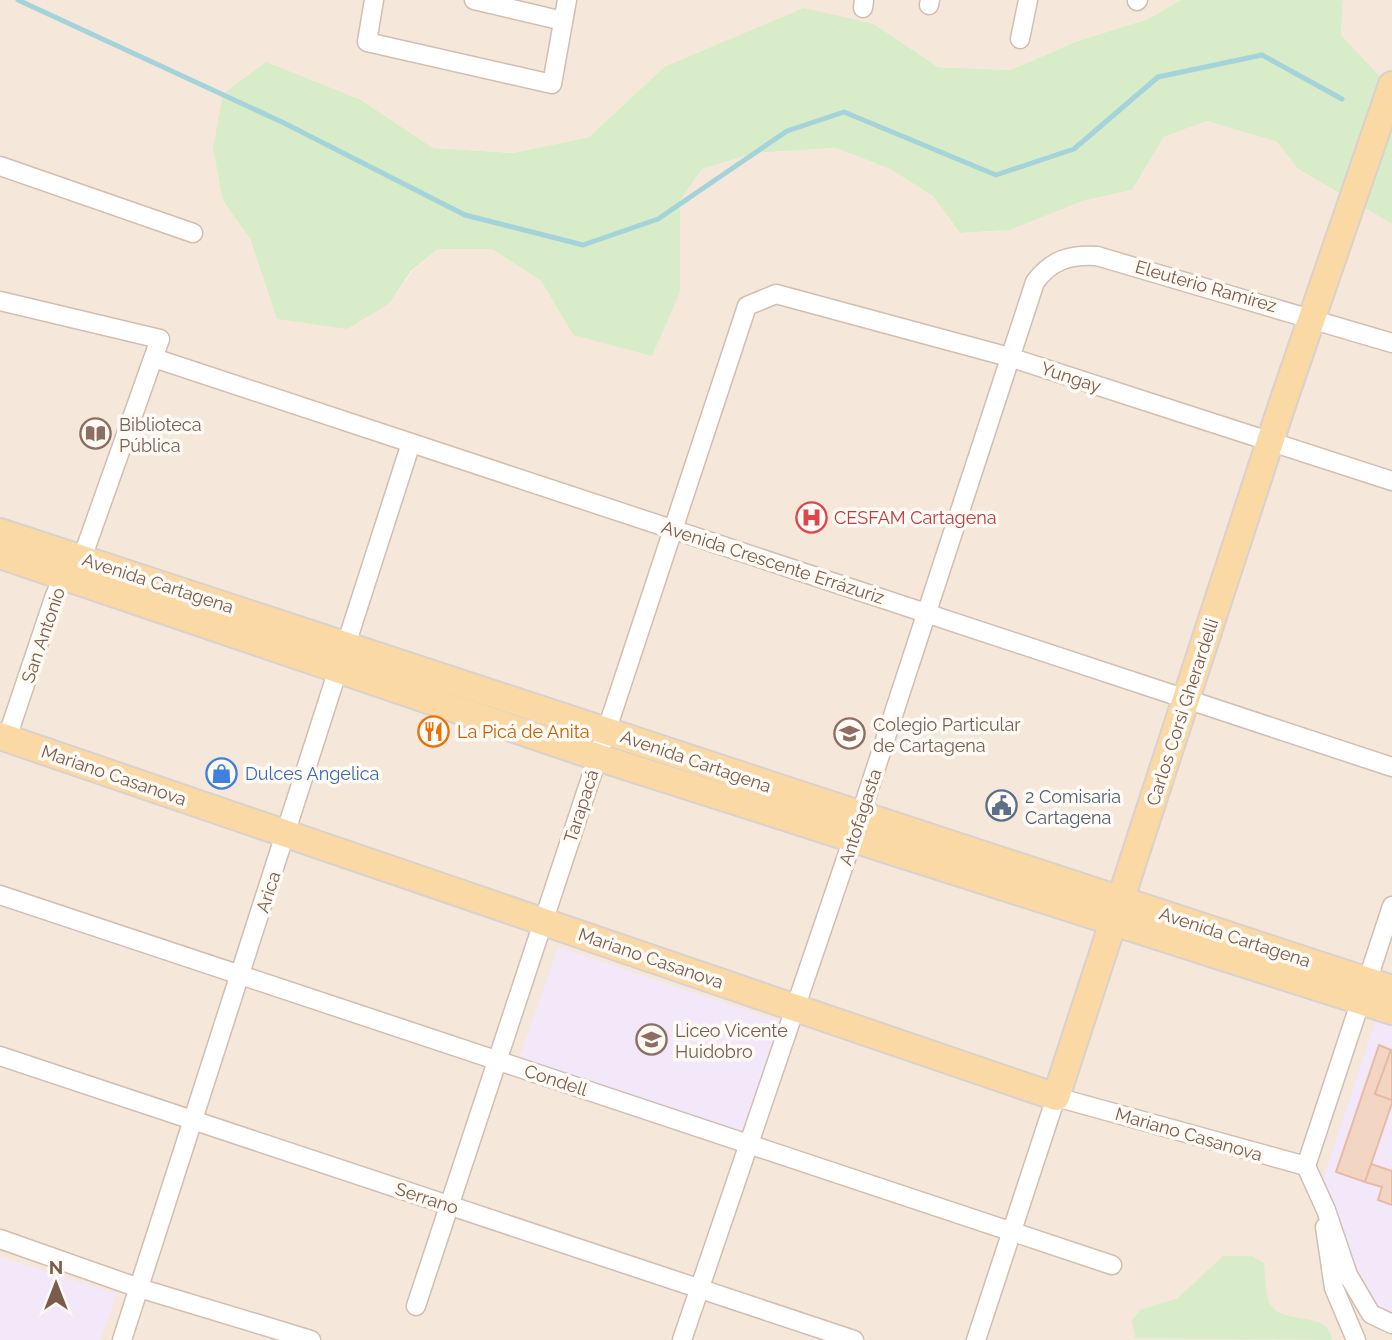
<svg xmlns="http://www.w3.org/2000/svg" width="1392" height="1340" viewBox="0 0 1392 1340" font-family="Raleway,sans-serif">
<style>
.residential{fill:#f5e8da}
.education{fill:#f3e8fa}
.green{fill:#d8ecc9}
.lines{fill:none;stroke-linecap:round;stroke-linejoin:round}
.stream{stroke:#a5d3da;stroke-width:5}
.building{fill:#f3d5c3;stroke:#e6bba3;stroke-width:2}
.street-casing{stroke:#d1beb0;stroke-width:21}
.primary-casing{stroke:#dad1cd;stroke-width:30}
.street{stroke:#fff;stroke-width:18}
.primary{stroke:#fbd9a5;stroke-width:26}
.labels{text-anchor:middle;dominant-baseline:central;stroke-width:7;stroke-linejoin:round;paint-order:stroke}
.street-label{font-size:18px;fill:#7a5c4d;stroke:#fffaf3}
.education-label{font-size:18px;fill:#785e54;stroke:#fffaf3;text-anchor:start}
.health-label{font-size:18px;fill:#be3a42;stroke:#fffaf3;text-anchor:start}
.food-label{font-size:18px;fill:#c56008;stroke:#fffaf3;text-anchor:start}
.shop-label{font-size:18px;fill:#366cbe;stroke:#fffaf3;text-anchor:start}
.service-label{font-size:18px;fill:#4e5e75;stroke:#fffaf3;text-anchor:start}
</style>
<rect width="100%" height="100%" fill="#fdf6ec"/>
<g class="residential">
<path d="M0,0H1181L1148,19L1078,41L1010,70L938,67L874,24L718,46L664,67L589,137L513,153L433,148L361,100L223,201L250,239L277,319L390,303L412,271L438,249H492L541,281L573,335L680,292V201L702,169L755,153L836,148L890,169L933,196L960,233L1010,230L1083,201L1132,190L1164,137L1207,121L1277,142L1298,169L1392,224V1340H0Z"/>
<path d="M1343,0H1392V89L1341,35Z"/>
</g>
<g class="education">
<path d="M558,947L784,1023L747,1134L520,1057Z"/>
<path d="M1376,1019L1392,1025V1315L1374,1307L1350,1263L1322,1182Z"/>
<path d="M0,1257L117,1294L100,1340H0Z"/>
</g>
<g class="green">
<path d="M1181,0H1343L1341,35L1392,89V224L1298,169L1277,142L1207,121L1164,137L1132,190L1083,201L1010,230L960,233L933,196L890,169L836,148L755,153L702,169L680,201V292L652,356L573,335L541,281L492,249H438L411,271L390,303L347,329L277,319L250,239L223,201L213,148L223,94L266,62L361,100L433,148L513,153L589,137L664,67L804,8L874,24L938,67L1010,70L1078,41L1148,19Z"/>
<path d="M1223,1256H1252L1264,1263C1266,1276 1264,1290 1269,1302C1282,1328 1329,1308 1332,1340L1135,1338L1132,1321L1140,1310L1178,1298Z"/>
</g>
<g class="lines">
<path class="stream" d="M18,0L284,123L465,215L583,245L658,219L787,131L844,112L996,175L1074,149L1158,77L1262,55L1342,99"/>
</g>
<g class="building">
<path d="M1379,1045L1391,1050L1375,1094L1392,1100V1103L1365,1182L1336,1172Z"/>
<path d="M1391,1050H1392V1100L1375,1094Z"/>
<path d="M1371,1164L1392,1171V1205L1378,1200L1382,1187L1365,1182Z"/>
</g>
<g class="lines">
<defs>
<g id="street">
<path d="M374,0L367,42L552,84L567,0"/>
<path d="M474,0L563,21"/>
<path d="M1137,1L1138,0"/>
<path d="M929,5L930,0"/>
<path d="M863,8L864,0"/>
<path d="M1020,39L1028,0"/>
<path d="M0,166L193,233"/>
<path d="M0,301L160,339L86,547L63,577L54,598L7,738"/>
<path d="M154,358L1392,767"/>
<path d="M0,895L1112,1265"/>
<path d="M0,1056L854,1340"/>
<path d="M1306,1166L1392,906"/>
<path d="M1306,1166L1326,1210L1348,1275L1371,1314L1392,1324"/>
<path d="M1325,1227L1334,1288L1356,1340"/>
<path d="M0,1239L139,1288L311,1340"/>
<path d="M416,1306L747,306L776,294L1009,357L1392,481"/>
<path d="M122,1340L411,443"/>
<path d="M682,1340L847,856L1035,282C1051,260 1071,254 1097,256L1392,343"/>
<path d="M976,1340L1056,1097L1306,1166"/>
</g>
<g id="primary">
<path d="M0,532L1392,989"/>
<path d="M0,555L597,757L1392,1011"/>
<path d="M0,736L1056,1097L1282,405L1392,85"/>
</g>
</defs>
<use href="#street" class="street-casing"/>
<use href="#primary" class="primary-casing"/>
<use href="#street" class="street"/>
<use href="#primary" class="primary"/>
</g>
<defs>
<symbol id="library-ring" viewBox="-11 -11 22 22"><circle r="9.5" fill="#fffaf3" stroke="#8d6e63" stroke-width="1.5"/><path d="M-6-4Q-3-5.5-.7-3.5V5Q-3 3-6 4ZM6-4Q3-5.5 .7-3.5V5Q3 3 6 4Z" fill="#8d6e63"/></symbol>
<symbol id="hospital-ring" viewBox="-11 -11 22 22"><circle r="9.5" fill="#fffaf3" stroke="#e0444e" stroke-width="1.5"/><path d="M-5-5h3v3.5h4V-5h3V5h-3V1.5h-4V5h-3Z" fill="#e0444e"/></symbol>
<symbol id="restaurant-ring" viewBox="-11 -11 22 22"><circle r="9.5" fill="#fffaf3" stroke="#e8710a" stroke-width="1.5"/><path d="M-5-6h1v4h1v-4h1v4h1v-4h1v5L-1.5 .5V6h-2V.5L-5-1ZM5-6V6H3V1.5H1.5Q1.5-4 5-6Z" fill="#e8710a"/></symbol>
<symbol id="school-ring" viewBox="-11 -11 22 22"><circle r="9.5" fill="#fffaf3" stroke="#8d6e63" stroke-width="1.5"/><path d="M0-5L7-2L0 1L-7-2ZM-4 1L0 2.5L4 1V4Q0 6-4 4Z" fill="#8d6e63"/></symbol>
<symbol id="shop-ring" viewBox="-11 -11 22 22"><circle r="9.5" fill="#fffaf3" stroke="#3f7fe0" stroke-width="1.5"/><path d="M-5-2.5h2.3a2.7 3.5 0 0 1 5.4 0H5L5.5 6h-11ZM-1.5-2.5h3a1.5 2.3 0 0 0-3 0Z" fill="#3f7fe0"/></symbol>
<symbol id="civic-ring" viewBox="-11 -11 22 22"><circle r="9.5" fill="#fffaf3" stroke="#5c6f8a" stroke-width="1.5"/><path d="M-.6-6.5H3V-4.5H.6V-3L4-1V1h2V6H-6V1h2V-1L-.6-3ZM-1.2 2.5V6h2.4V2.5Z" fill="#5c6f8a"/></symbol>
</defs>
<g fill-rule="evenodd">
<use href="#library-ring" x="78" y="416" width="35" height="35"/>
<use href="#hospital-ring" x="794" y="500" width="35" height="35"/>
<use href="#restaurant-ring" x="416" y="714" width="35" height="35"/>
<use href="#school-ring" x="832" y="716" width="35" height="35"/>
<use href="#shop-ring" x="204" y="756" width="35" height="35"/>
<use href="#civic-ring" x="984" y="788" width="35" height="35"/>
<use href="#school-ring" x="634" y="1022" width="35" height="35"/>
</g>
<g class="labels">
<g class="street-label">
<text transform="translate(1206 286) rotate(16)">Eleuterio Ramírez</text>
<text transform="translate(1071 377) rotate(18)">Yungay</text>
<text transform="translate(773 562) rotate(18)">Avenida Crescente Errázuriz</text>
<text transform="translate(158 583) rotate(18)">Avenida Cartagena</text>
<text transform="translate(43 635) rotate(-71)">San Antonio</text>
<text transform="translate(1182 712) rotate(-72)">Carlos Corsi Gherardelli</text>
<text transform="translate(696 761) rotate(19)">Avenida Cartagena</text>
<text transform="translate(114 775) rotate(19)">Mariano Casanova</text>
<text transform="translate(581 806) rotate(-72)">Tarapacá</text>
<text transform="translate(860 817) rotate(-72)">Antofagasta</text>
<text transform="translate(268 892) rotate(-72)">Arica</text>
<text transform="translate(1235 937) rotate(18)">Avenida Cartagena</text>
<text transform="translate(651 958) rotate(19)">Mariano Casanova</text>
<text transform="translate(556 1080) rotate(18)">Condell</text>
<text transform="translate(1189 1134) rotate(16)">Mariano Casanova</text>
<text transform="translate(427 1198) rotate(18)">Serrano</text>
</g>
<g class="education-label">
<text x="119" y="424">Biblioteca<tspan x="119" dy="21">Pública</tspan></text>
<text x="873" y="724">Colegio Particular<tspan x="873" dy="21">de Cartagena</tspan></text>
<text x="675" y="1030">Liceo Vicente<tspan x="675" dy="21">Huidobro</tspan></text>
</g>
<g class="health-label">
<text x="834" y="517">CESFAM Cartagena</text>
</g>
<g class="food-label">
<text x="457" y="731">La Picá de Anita</text>
</g>
<g class="shop-label">
<text x="245" y="773">Dulces Angelica</text>
</g>
<g class="service-label">
<text x="1025" y="796">2 Comisaria<tspan x="1025" dy="21">Cartagena</tspan></text>
</g>
</g>
<g transform="translate(56 1284)" stroke="#fffaf3" stroke-width="5" paint-order="stroke">
<path d="M0-5L12 26L0 18L-12 26Z" fill="#7a5c4d"/>
<text y="-10" font-size="19" font-weight="bold" text-anchor="middle" fill="#7a5c4d">N</text>
</g>
</svg>
